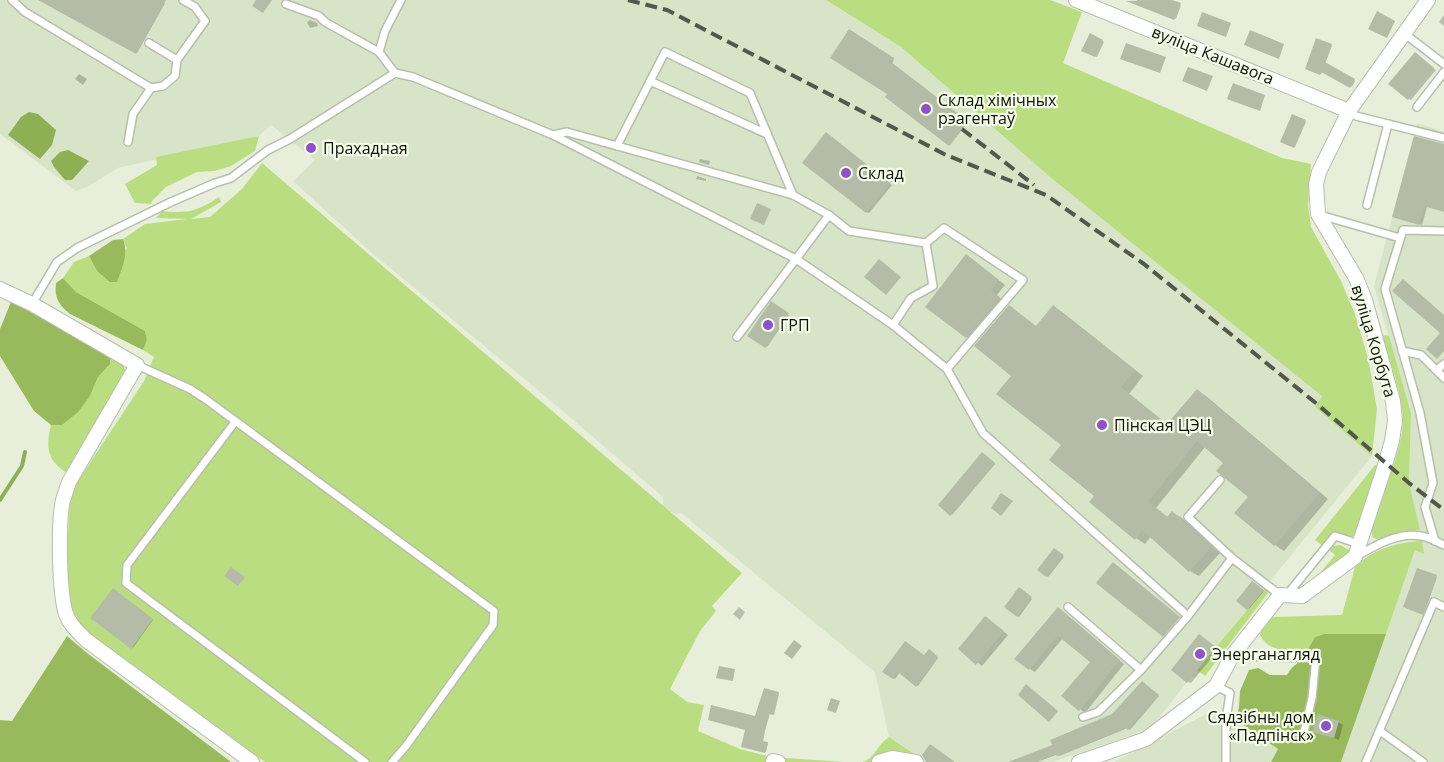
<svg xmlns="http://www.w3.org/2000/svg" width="1444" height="762" viewBox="0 0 1444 762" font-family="'Open Sans',sans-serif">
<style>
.built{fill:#d8e4c8}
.green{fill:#bbdd82}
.forest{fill:#98ba5d}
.water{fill:#8eaf53}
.shadow{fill:#0003}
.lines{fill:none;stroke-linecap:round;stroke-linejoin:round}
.stream{stroke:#8eaf53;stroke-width:4}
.building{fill:#b4bca8}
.lane-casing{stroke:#b6bfab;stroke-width:10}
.street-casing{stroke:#b6bfab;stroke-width:16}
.lane{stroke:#fff;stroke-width:7}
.street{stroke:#fff;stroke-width:14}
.rail{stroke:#53584c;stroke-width:4;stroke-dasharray:12 6;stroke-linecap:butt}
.poi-dot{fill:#8f51c7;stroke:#f4fde8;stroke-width:2}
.labels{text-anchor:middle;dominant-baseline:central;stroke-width:4.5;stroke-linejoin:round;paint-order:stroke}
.street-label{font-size:16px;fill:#0e110a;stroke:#f4fde8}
.poi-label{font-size:16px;fill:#0e110a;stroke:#f4fde8;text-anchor:start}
</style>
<rect width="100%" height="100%" fill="#e7efda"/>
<g class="built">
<path d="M0,0H826L901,47L1050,177L1323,396L1315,407L1372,456L1216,647L1198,670L1200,672L1197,675L1195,678L1192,676L1154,724L1143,731L1053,762H926L889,737L875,672L681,513L674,514L663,506V497L557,406L372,253L293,181L315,160L271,125L259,136L118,168L89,186L76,191L0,134Z"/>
<path d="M1417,123L1444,132V762H1341L1415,550L1423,553L1421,536L1409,483L1411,413L1374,286Z"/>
<path d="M1208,713L1217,719L1236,720L1279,749L1271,762H1114Z"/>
</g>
<g class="green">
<path d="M826,0H1050L1082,12L1063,63L1282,158L1311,164L1308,205L1311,227L1341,281L1355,314L1368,358L1377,409L1372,456L1315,407L1322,396L1050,177L901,47Z"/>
<path d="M259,136L255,151L231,166L215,171L197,172L166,187L152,201L151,204L135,203L125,184L157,165L156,157Z"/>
<path d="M262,163L742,573L712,606L716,611L700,631L670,689L687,702L704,705L698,731L740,749L771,757L845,762H265L94,639C86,631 78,624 74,613C63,587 69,526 70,496L76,484L144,381L154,357L143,350L147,340L145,331L76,292L63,278L74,262L89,256L97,271L127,249L123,239L145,224L187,219L156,218L162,211C187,214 198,211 219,197L221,202L191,219L210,217L242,189Z"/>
<path d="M1381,335L1389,336L1411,413L1409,483L1420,530L1401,531L1378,539L1373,538L1370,527C1381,497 1402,452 1403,421C1403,394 1389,360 1381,335Z"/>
<path d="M110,354L121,360L126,372L67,473C46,460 46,446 51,425H62L90,396L98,377L110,364Z"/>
<path d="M1375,465L1379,467L1356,535C1347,539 1343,536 1335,532L1323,546L1315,540Z"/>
<path d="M1422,541L1424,554L1415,550L1386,634H1324L1315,637L1307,651C1291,651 1266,652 1260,634L1267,621L1273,617L1342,615L1355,567C1373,549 1397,542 1422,541Z"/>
<path d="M1340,545L1349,550V555L1316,578L1335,555L1329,550L1333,546Z"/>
<path d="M1266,587L1268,593L1205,676L1197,670Z"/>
<path d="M889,737L920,758L910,762H863C875,758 877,745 889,737Z"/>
</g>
<g class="forest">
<path d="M123,239C129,254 122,268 117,282H110L97,271L89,256L113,240Z"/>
<path d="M63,278L76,292L145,331L147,340L143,350L70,314C59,305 54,298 56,283Z"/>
<path d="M11,302L110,354V364L98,377L90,396L78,412L62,425H51L34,411L0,356V329Z"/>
<path d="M1324,634H1386L1341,762H1271L1278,749L1236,720L1239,707L1240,691L1249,670L1258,668L1270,675H1287C1291,668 1297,661 1306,661L1307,651L1315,637Z"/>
<path d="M67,636L87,653L231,762H0V720L12,721Z"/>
</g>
<g class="water">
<path d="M29,112L38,114L56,130L52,145L40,159L8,135L21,117Z"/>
<path d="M68,150L89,161L72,180H65L54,167L51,161L60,152Z"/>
</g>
<g class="shadow">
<path d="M41,0H160L165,3L137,53Z"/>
<path d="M1137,0H1168L1181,5L1176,19L1136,3Z"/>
<path d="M1444,15V26L1439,22Z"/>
<path d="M310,20L317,23L318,26L310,28L307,22Z"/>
<path d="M849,31L894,59L892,64L968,122L950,145L887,97L889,94Z"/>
<path d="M1090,35L1104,42L1097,57L1083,51Z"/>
<path d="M1317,40L1332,46L1325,64L1355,81L1352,87L1323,71L1321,74L1307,69Z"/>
<path d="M1418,56L1436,70L1411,100L1409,99Z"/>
<path d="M79,74L87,79L83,85L75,79Z"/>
<path d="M1293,116L1306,122L1295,147L1282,141Z"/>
<path d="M830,136L892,185L869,213L866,212Z"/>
<path d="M312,143L318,148L313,154L307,149Z"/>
<path d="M1444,145V211L1427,207L1422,225L1396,218Z"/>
<path d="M700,159L710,161L709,165L699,162Z"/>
<path d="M697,176L706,179V181L696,179Z"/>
<path d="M973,260L1005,285L997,295L1006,303L973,341L967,337Z"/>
<path d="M772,303L789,315L767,347L749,335Z"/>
<path d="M1010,307L1037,327L1053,307L1062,312L1143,376L1129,394L1168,425L1197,391L1206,396L1328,499L1284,551L1275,545L1237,513L1250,497L1225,463L1205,447L1156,508L1169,518L1173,513L1182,518L1220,553L1199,576L1190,571L1151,536L1145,544L1136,538L1096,495L1013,375Z"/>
<path d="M982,454L995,464L952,515L940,505Z"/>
<path d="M1054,549L1064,557L1048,577L1039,569Z"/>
<path d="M1418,570L1437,577L1424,614L1404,607Z"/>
<path d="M1252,582L1264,591L1249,609L1238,601Z"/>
<path d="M1019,589L1032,599L1019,617L1006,607Z"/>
<path d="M113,590L153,620L133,648L93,618Z"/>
<path d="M739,607L745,612L740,620L733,614Z"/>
<path d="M1063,612L1124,664L1085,713L1063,696L1092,662L1063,638L1035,672L1030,669Z"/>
<path d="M990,621L1008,635L982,666L960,649Z"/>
<path d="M1202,637L1218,650L1191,683L1188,682Z"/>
<path d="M929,651L938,658L918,686L900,672L895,679L884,672L925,657Z"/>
<path d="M1142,683L1159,696L1130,730L1128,728L1059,756L1058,754L1037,762H1025L1113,715Z"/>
<path d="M765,690L779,694L774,715L770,713L765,731L763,742L768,744L766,752L743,746L756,718Z"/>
<path d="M1338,722L1343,725L1339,740L1314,731Z"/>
</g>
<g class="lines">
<path class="stream" d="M0,500L22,466L25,452"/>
</g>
<g class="building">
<path d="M38,0H166L136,54Z"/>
<path d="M256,0H272L263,13L252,6Z"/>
<path d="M1172,0L1181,3L1174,20L1126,1Z"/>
<path d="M1377,11L1395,21L1387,38L1368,29Z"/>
<path d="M1202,12L1231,23L1226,37L1197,26Z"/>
<path d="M849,29L894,58L891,62L968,121L949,146L885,97L887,94L830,58Z"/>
<path d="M1250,30L1284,44L1279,59L1244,45Z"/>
<path d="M1090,33L1103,40L1095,57L1081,51Z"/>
<path d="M1316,38L1332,44L1325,62L1355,79L1350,88L1321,72L1320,75L1305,69Z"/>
<path d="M1126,43L1166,57L1160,73L1120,59Z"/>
<path d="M1415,52L1434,68L1408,100L1388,84Z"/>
<path d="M1188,67L1213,76L1207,91L1182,81Z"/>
<path d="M1233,83L1265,95L1260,111L1227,99Z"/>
<path d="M1292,114L1306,120L1294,148L1280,142Z"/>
<path d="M826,132L890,183L866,213L802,163Z"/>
<path d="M1414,136L1444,144V212L1424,206L1419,225L1392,217Z"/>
<path d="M757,203L771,209L764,225L750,219Z"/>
<path d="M966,254L999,280L991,290L1000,298L966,338L925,307Z"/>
<path d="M879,259L901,277L886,295L864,277Z"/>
<path d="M1403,279L1444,315V351L1437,359L1426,349L1440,333L1392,291Z"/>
<path d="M771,301L789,313L765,348L747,336Z"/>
<path d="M1009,305L1036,326L1053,305L1135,370L1121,387L1167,424L1197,389L1320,493L1274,546L1234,513L1248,497L1216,471L1223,463L1197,441L1148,502L1167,517L1172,511L1212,547L1189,572L1142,530L1135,540L1089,502L1094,496L1049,460L1061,445L996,394L1011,376L974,346Z"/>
<path d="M982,452L995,463L950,516L938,505Z"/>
<path d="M1001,493L1013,501L1001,516L991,508Z"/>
<path d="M1054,548L1064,555L1046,577L1037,570Z"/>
<path d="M1113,562L1180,617L1163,637L1096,583Z"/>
<path d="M231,567L245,577L238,586L224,576Z"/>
<path d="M1417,568L1437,575L1423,615L1403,607Z"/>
<path d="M1252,581L1264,590L1247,610L1236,601Z"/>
<path d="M1019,587L1032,597L1017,617L1004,607Z"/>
<path d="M113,588L153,619L131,649L90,618Z"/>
<path d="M1058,607L1120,660L1079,711L1061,696L1090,662L1058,636L1029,670L1014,659Z"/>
<path d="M985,616L1004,631L976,665L958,649Z"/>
<path d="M1199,634L1216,647L1187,683L1171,670Z"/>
<path d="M794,640L802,646L792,659L784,653Z"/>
<path d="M905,641L924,655L929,649L938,657L916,687L898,672L893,679L882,672Z"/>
<path d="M719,666L735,669L733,681L716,678Z"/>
<path d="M1142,681L1159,695L1128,730L1126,728L1057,756L1056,755L1036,762H1008L1052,745L1050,740L1112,714Z"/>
<path d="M1026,684L1058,711L1049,722L1018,695Z"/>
<path d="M764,688L779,692L773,715L769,714L764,731L762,741L768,742L765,753L741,747L745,730L708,720L711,705L755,716Z"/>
<path d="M831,698L840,701L836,713L827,710Z"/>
<path d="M1318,714L1339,721L1334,738L1312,732Z"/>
<path d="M930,744L955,762H926L922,755Z"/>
</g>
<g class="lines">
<defs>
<g id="lane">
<path d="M12,0L25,12L151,88L163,86L175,76L177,60L149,43"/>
<path d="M286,4L319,16L325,22L379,52L395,73"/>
<path d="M1405,34L1444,64"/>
<path d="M379,52L385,31L401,0"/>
<path d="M177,60L205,21L195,7L183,0"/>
<path d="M650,81L767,134"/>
<path d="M1417,107L1444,72"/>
<path d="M1349,111L1356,116L1444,138"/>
<path d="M553,135L796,259L829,215"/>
<path d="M128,142L133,114L151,88"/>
<path d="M617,146L665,52L750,93L793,195"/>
<path d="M1367,205L1388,124"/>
<path d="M1320,215L1400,238"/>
<path d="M32,304L57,262L77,248L171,202L215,183L231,178L268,150L290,139L395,73L413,77L553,135L567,132L793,195L829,215L849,231L926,243L944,228L1023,280L947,369L893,325L911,298L933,286L926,243"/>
<path d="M737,337L796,259L893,325"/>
<path d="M1402,351L1421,355L1444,378"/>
<path d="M137,365L190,389L204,398L494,611L493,625L406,746L392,762"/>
<path d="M947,369L983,433L1188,616L1232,558L1280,595"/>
<path d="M1437,370L1444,364"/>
<path d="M235,422L127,565L126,583L365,762"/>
<path d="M1220,480L1188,517L1232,558"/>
<path d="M1435,541L1425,507L1433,483L1420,413L1385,289L1403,230L1444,231"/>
<path d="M1357,556C1376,545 1398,532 1421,536C1429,537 1437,542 1444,545"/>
<path d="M1286,596L1335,536L1359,544"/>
<path d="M1068,607L1141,670"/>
<path d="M1232,656L1316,658L1312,698L1304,732"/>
<path d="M1216,686L1230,693L1226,720V762"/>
<path d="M1083,717L1098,712L1141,670L1188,616"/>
<path d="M1380,731L1423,762"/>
<path d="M1366,762L1434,602L1444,607"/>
</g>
<g id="street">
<path d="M1076,0L1349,111"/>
<path d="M0,289L32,304L137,365L69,482C67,488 65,494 63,500C58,522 59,593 66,614C70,625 78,632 86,640L252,762"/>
<path d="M773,761L778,762"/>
<path d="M879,762L892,758L916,762"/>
<path d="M1079,762L1146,739L1216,686L1232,656L1280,595L1302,596L1355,557L1383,472L1392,441L1395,421L1393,401L1365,300L1356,278L1318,214L1316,184L1319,172L1349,111L1428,0"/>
</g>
</defs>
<use href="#lane" class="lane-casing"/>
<use href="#street" class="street-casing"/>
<use href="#lane" class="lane"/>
<use href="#street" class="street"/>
<g class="rail">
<path d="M628,0L667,10L946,155L1046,195L1144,264L1317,404L1409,483L1444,510"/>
<path d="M962,129L1034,185"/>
</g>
</g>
<g class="poi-dot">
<circle cx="926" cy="109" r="6"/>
<circle cx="311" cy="148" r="6"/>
<circle cx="846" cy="173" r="6"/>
<circle cx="768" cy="325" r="6"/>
<circle cx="1102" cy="425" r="6"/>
<circle cx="1200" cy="654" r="6"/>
<circle cx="1326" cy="726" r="6"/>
</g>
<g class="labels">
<g class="street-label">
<text transform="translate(1213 55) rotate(22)">вуліца Кашавога</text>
<text transform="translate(1374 341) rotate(73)">вуліца Корбута</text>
</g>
<g class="poi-label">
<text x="938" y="100">Склад хімічных<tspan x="938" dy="18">рэагентаў</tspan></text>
<text x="323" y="148">Прахадная</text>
<text x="858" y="173">Склад</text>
<text x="780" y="325">ГРП</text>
<text x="1114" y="425">Пінская ЦЭЦ</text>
<text x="1212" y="654">Энерганагляд</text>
<text x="1314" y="717" text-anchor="end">Сядзібны дом<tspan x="1314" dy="18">«Падпінск»</tspan></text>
</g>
</g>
</svg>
